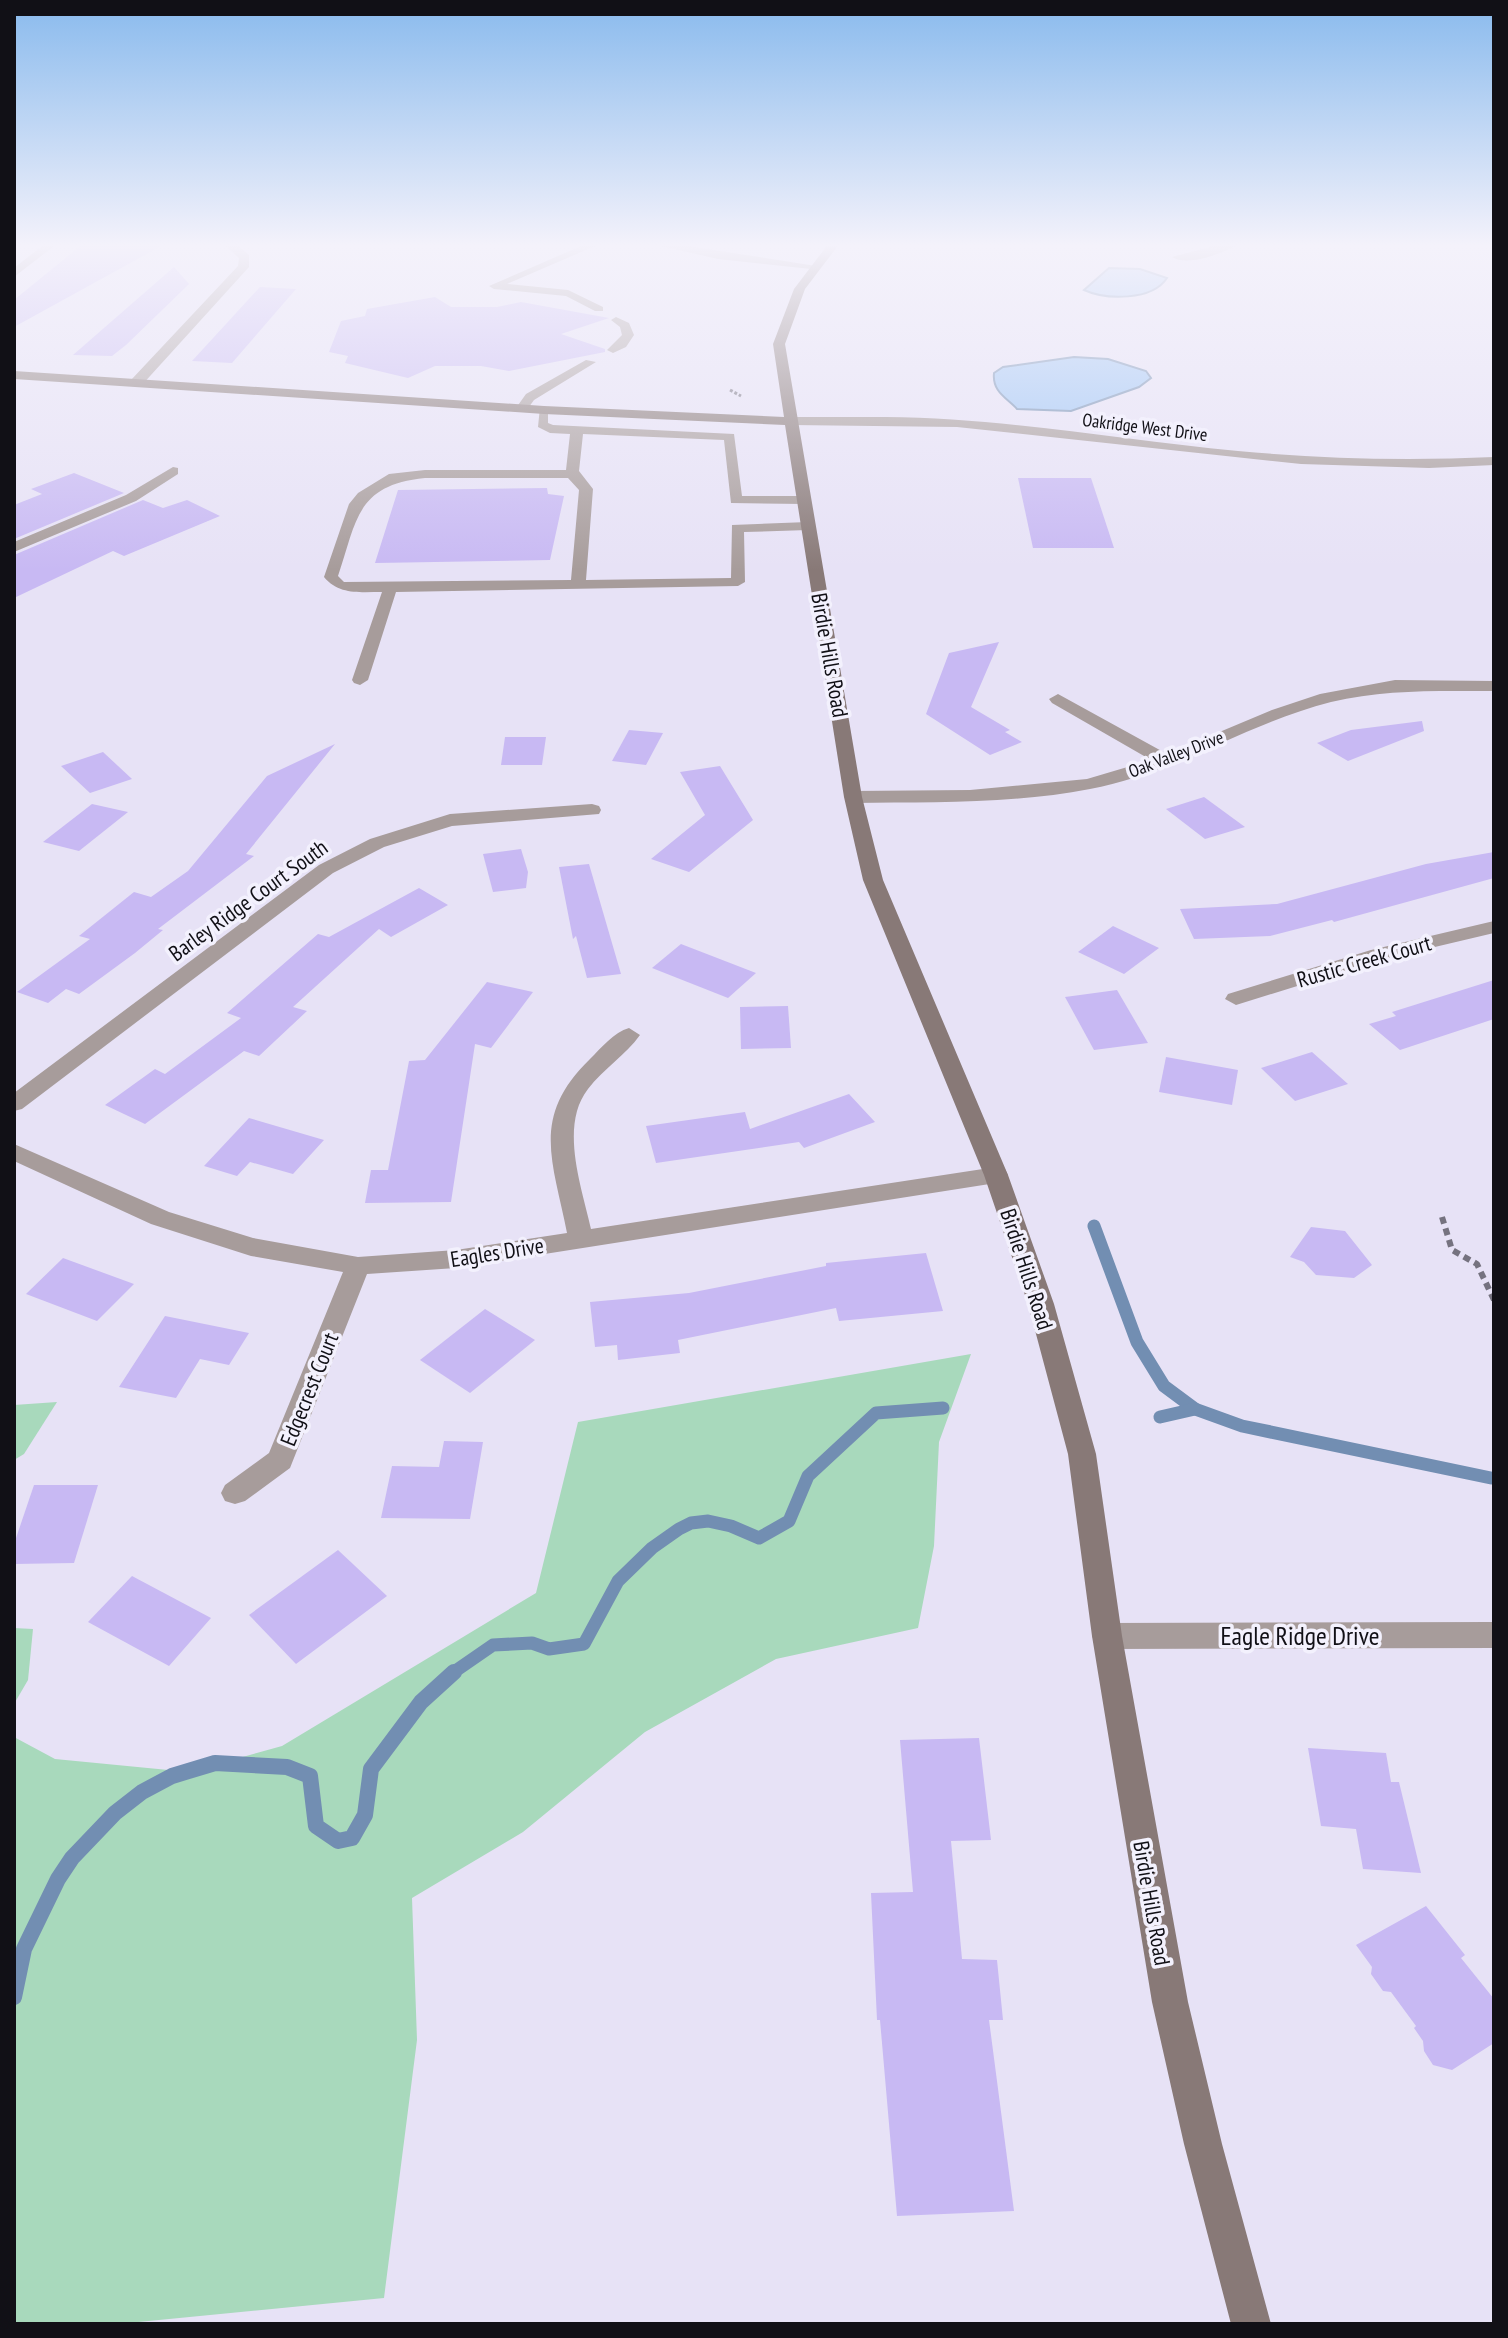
<svg xmlns="http://www.w3.org/2000/svg" width="1508" height="2338" viewBox="0 0 1508 2338" font-family="'PT Sans Narrow',sans-serif">
<style>
.green{fill:#a8d9bc}
.water{fill:#9bc4f5;stroke:#728eb2;stroke-width:2}
.lines{fill:none;stroke-linecap:round;stroke-linejoin:round}
.stream-far1{stroke:#728eb2;stroke-width:13}
.stream{stroke:#728eb2;stroke-width:16}
.building{fill:#c8b9f3}
.path-far1{stroke:#75727f;stroke-width:3;stroke-dasharray:3 2;stroke-linecap:butt}
.path{stroke:#75727f;stroke-width:6;stroke-dasharray:7 5;stroke-linecap:butt}
.lane{fill:#a79c9b;fill-rule:evenodd}
.street{fill:#a79c9b;fill-rule:evenodd}
.secondary{fill:#887977;fill-rule:evenodd}
.labels{text-anchor:middle;dominant-baseline:central;stroke-width:7;stroke-linejoin:round;paint-order:stroke}
.far-street-label{font-size:18px;fill:#111016;stroke:#f3f1fd}
.street-label{font-size:22px;fill:#111016;stroke:#f3f1fd}
.near-street-label{font-size:26px;fill:#111016;stroke:#f3f1fd}
</style>
<rect width="100%" height="100%" fill="#e7e2f6"/>
<g class="green">
<path d="M971,1354L939,1442L934,1546L918,1628L776,1659L645,1732L523,1832L412,1898L417,2040L384,2298L118,2324H14V1737L55,1759L189,1772L282,1746L536,1593L578,1422Z"/>
<path d="M57,1402L24,1454L14,1460V1405Z"/>
<path d="M14,1628L33,1629L28,1680L14,1704Z"/>
</g>
<g class="water">
<path d="M1109,268L1140,269L1167,278C1152,301 1106,300 1084,290Z"/>
<path d="M1074,357L1108,359L1146,371L1151,378L1139,387L1071,411L1017,409C1007,398 992,392 994,373L1003,367Z"/>
</g>
<g class="lines">
<g class="stream-far1">
<path d="M1094,1226L1137,1342L1164,1386L1195,1409L1242,1426L1491,1478"/>
<path d="M1160,1417L1195,1409"/>
<path d="M451,1674L493,1645L532,1643L549,1649L584,1644L618,1581L652,1548L679,1529L691,1523L708,1521L731,1526L759,1538L789,1521L808,1476L876,1413L943,1408"/>
</g>
<path class="stream" d="M14,1997L24,1949L58,1879L72,1858L115,1813L142,1792L172,1776L215,1763L287,1767L310,1776L316,1826L338,1841L352,1838L365,1815L371,1769L421,1702L454,1672"/>
</g>
<g class="building">
<path d="M84,243L163,245L14,327V300Z"/>
<path d="M174,267L189,284L126,345L112,356L73,355Z"/>
<path d="M260,287L296,289L232,363L192,361Z"/>
<path d="M435,297L451,307H497L521,302L609,318L561,334L605,349V352L509,371L481,366H435L408,378L345,363L348,356L329,352L341,321L365,316L367,309Z"/>
<path d="M74,473L124,493L14,539V505L42,494L31,489Z"/>
<path d="M1018,478H1091L1114,548H1033Z"/>
<path d="M547,488L548,494L564,496L550,560L375,563L398,490Z"/>
<path d="M143,500L163,508L187,500L220,516L124,556L113,551L14,598V555Z"/>
<path d="M999,642L971,707L1010,730L1005,732L1022,742L990,755L926,714L949,653Z"/>
<path d="M1422,721L1424,731L1348,761L1317,743L1351,730Z"/>
<path d="M629,730L663,733L646,765L612,761Z"/>
<path d="M505,737H546L542,765H501Z"/>
<path d="M335,744L246,854L254,856L158,929L163,930L135,953L79,994L66,989L48,1003L17,992L90,939L79,936L134,892L151,897L188,871L267,776Z"/>
<path d="M103,752L132,779L90,793L61,766Z"/>
<path d="M720,766L753,820L689,872L651,859L705,815L680,772Z"/>
<path d="M1204,797L1245,827L1205,839L1166,809Z"/>
<path d="M92,804L128,812L79,851L43,842Z"/>
<path d="M521,849L528,872L526,888L493,892L483,854Z"/>
<path d="M1494,852V878L1334,922L1332,920L1270,936L1194,939L1180,909L1277,904L1426,864Z"/>
<path d="M589,864L621,974L587,978L576,936L573,939L559,867Z"/>
<path d="M419,888L448,905L391,937L379,929L293,1007L307,1011L259,1056L244,1051L145,1124L105,1105L155,1069L165,1074L241,1018L227,1013L318,934L329,937Z"/>
<path d="M1113,926L1159,948L1124,974L1078,952Z"/>
<path d="M681,944L756,973L728,998L652,968Z"/>
<path d="M1494,980V1019L1400,1050L1369,1024L1396,1016L1392,1012Z"/>
<path d="M487,982L533,992L491,1048L475,1044L451,1202L365,1203L371,1170H388L409,1061L425,1060Z"/>
<path d="M1117,990L1148,1043L1094,1050L1065,997Z"/>
<path d="M788,1006L791,1048L741,1049L740,1007Z"/>
<path d="M1312,1052L1348,1084L1295,1101L1261,1068Z"/>
<path d="M1166,1057L1238,1070L1232,1105L1159,1092Z"/>
<path d="M849,1094L875,1122L804,1148L799,1142L656,1163L646,1126L745,1112L750,1129Z"/>
<path d="M249,1118L324,1140L293,1174L250,1162L237,1176L204,1166Z"/>
<path d="M1311,1227L1345,1231L1372,1265L1354,1278L1316,1275L1304,1262L1290,1257Z"/>
<path d="M926,1253L943,1311L839,1321L836,1308L678,1340L680,1353L618,1360L617,1345L595,1347L590,1302L689,1293L826,1266V1263Z"/>
<path d="M63,1258L134,1284L97,1321L26,1294Z"/>
<path d="M485,1309L535,1340L470,1393L420,1360Z"/>
<path d="M165,1316L249,1333L229,1365L200,1359L176,1398L119,1387Z"/>
<path d="M444,1441L483,1442L470,1519L381,1518L392,1466L439,1467Z"/>
<path d="M34,1485H98L74,1563L14,1564V1544Z"/>
<path d="M338,1550L387,1596L296,1664L249,1615Z"/>
<path d="M132,1576L211,1618L169,1666L88,1622Z"/>
<path d="M979,1738L991,1840L951,1841L962,1959L997,1960L1003,2020H989L1014,2211L897,2216L880,2020H877L871,1893L913,1892L900,1740Z"/>
<path d="M1308,1748L1386,1753L1391,1782H1399L1421,1873L1363,1869L1356,1829L1321,1826Z"/>
<path d="M1426,1906L1465,1955L1461,1958L1494,1999V2043L1452,2070L1433,2065L1424,2051L1423,2041L1414,2028L1416,2026L1391,1992L1383,1991L1371,1974L1372,1967L1356,1945Z"/>
</g>
<g class="lines">
<path class="path-far1" d="M730,390L741,396"/>
<path class="path" d="M1442,1217L1452,1250L1477,1264L1494,1300"/>
<g class="lane">
<path d="M588,243H602L507,284L568,290L603,307V311H595L566,296L494,289L489,286Z"/>
<path d="M648,243H669L816,266L811,269L718,259Z"/>
<path d="M616,317L629,323L634,335L626,347L613,353L607,350L622,335L620,327L611,320Z"/>
<path d="M586,360L596,362L534,400L526,411H518L516,408L526,394Z"/>
<path d="M540,407H548V423L553,425L734,434L742,496H804L811,500L804,504L731,503L724,440L583,434L579,471L593,489L586,580L731,578L732,525L808,522L815,526L808,530L744,532L745,582L738,586L396,592L368,680L360,685L354,683L352,680L382,592C359,592 339,595 324,577L349,504L358,493L389,474L425,470H566L570,434L550,433L538,427ZM425,478H568L579,490L571,580L344,582L338,576C357,520 356,485 425,478Z"/>
</g>
<g class="street">
<path d="M46,243H58L14,277V268Z"/>
<path d="M223,243H235L249,255V267L141,386H131V380L238,266L239,258Z"/>
<path d="M1225,243H1240C1225,253 1188,267 1172,257Z"/>
<path d="M886,417C1004,418 1121,440 1238,451C1324,459 1408,461 1494,457V465L1429,468L1301,464L957,427L792,425L785,421L792,417Z"/>
<path d="M173,467L178,468V474L136,501L14,552V542L126,495Z"/>
<path d="M1395,680L1494,681V691C1438,691 1385,689 1331,702C1248,723 1175,773 1090,789C1013,804 931,802 853,803L844,797L853,791L970,790L1087,779L1151,760L1052,703L1049,699L1058,694L1167,754L1272,710L1320,694Z"/>
<path d="M592,804L599,806L601,810L599,814L452,826L384,847L333,873L22,1109L14,1111V1093L319,865L370,839L450,814Z"/>
<path d="M1494,921V933L1384,959L1236,1005L1225,999L1228,994L1371,950Z"/>
<path d="M629,1028L640,1035C626,1055 603,1069 588,1089C559,1126 582,1188 591,1229L996,1167L1005,1169L1008,1175L1005,1181L996,1183L456,1268L367,1274L290,1468L245,1501L235,1504L225,1501L221,1493L225,1485L269,1453L343,1272L251,1256L151,1224L14,1161V1144L169,1212L253,1238L358,1257L456,1250L567,1233C553,1161 530,1117 590,1059C601,1048 614,1032 629,1028Z"/>
<path d="M1494,1622V1648L1107,1649L1096,1645L1092,1636L1096,1627L1107,1623Z"/>
</g>
<path class="secondary" d="M829,243H840L805,289L785,344L862,797L883,880L1008,1175L1054,1304L1096,1454L1122,1636L1188,2002L1222,2144L1271,2324H1231L1184,2144L1152,2002L1092,1636L1068,1454L1028,1304L984,1175L863,880L844,797L785,425L544,414L14,379V371L544,406L784,417L773,344L794,289Z"/>
</g>
<linearGradient id="sky" x2="0" y2="1"><stop stop-color="#89baed"/><stop offset="0.43" stop-color="#f4f2fb"/><stop offset="1" stop-color="#f4f2fb" stop-opacity="0"/></linearGradient>
<rect width="1508" height="570" fill="url(#sky)"/>
<g class="labels">
<g class="far-street-label">
<text transform="translate(1145 427) rotate(7)">Oakridge West Drive</text>
<text transform="translate(1176 754) rotate(-21)">Oak Valley Drive</text>
</g>
<g class="street-label">
<text transform="translate(830 655) rotate(80)">Birdie Hills Road</text>
<text transform="translate(248 900) rotate(-36)">Barley Ridge Court South</text>
<text transform="translate(1364 961) rotate(-16)">Rustic Creek Court</text>
<text transform="translate(497 1252) rotate(-9)">Eagles Drive</text>
<text transform="translate(1027 1269) rotate(72)">Birdie Hills Road</text>
<text transform="translate(309 1389) rotate(-68)">Edgecrest Court</text>
<text transform="translate(1152 1903) rotate(80)">Birdie Hills Road</text>
</g>
<g class="near-street-label">
<text x="1300" y="1635">Eagle Ridge Drive</text>
</g>
</g>
<rect width="1508" height="2338" fill="none" stroke="#111016" stroke-width="32"/>
</svg>
